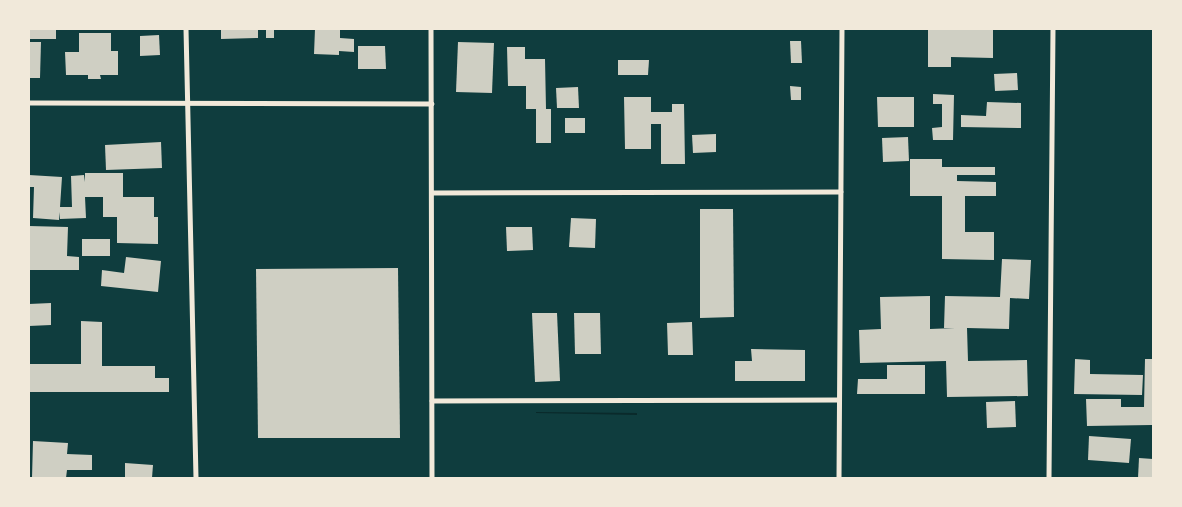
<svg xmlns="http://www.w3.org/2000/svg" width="1182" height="507" viewBox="0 0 1182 507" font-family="Karla,sans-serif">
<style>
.water{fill:#0a2a2b}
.building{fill:#cfcfc3}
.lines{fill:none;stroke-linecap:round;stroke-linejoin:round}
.minor{stroke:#f1e9da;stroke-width:5}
</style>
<rect width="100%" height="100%" fill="#0f3d3e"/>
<path class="water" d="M536,412L637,413V415L536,413Z"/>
<g class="building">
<rect x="29" y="29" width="27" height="10"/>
<path d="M221,29H258V38L221,39Z"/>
<rect x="266" y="29" width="8" height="9"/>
<path d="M315,29H340V38L354,39V52L339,51V55L314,54Z"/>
<path d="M928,29H993V58L951,57V67H928Z"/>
<path d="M79,33H111V51H118V75H100L101,79H88V75H66L65,52H79Z"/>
<path d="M159,35L160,55L140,56V36Z"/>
<path d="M790,41H801L802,63H791Z"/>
<path d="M29,42H41L40,78H29Z"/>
<path d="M458,42L494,43L492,93L456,92Z"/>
<path d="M358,46H385L386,69H358Z"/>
<path d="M507,47H525V59H545L546,109H551V143H536V109H526V86H508Z"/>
<path d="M618,60H649L648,75H618Z"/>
<path d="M1017,73L1018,90L995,91L994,74Z"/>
<path d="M790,86L801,87V100H791Z"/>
<path d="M578,87L579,108H557L556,88Z"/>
<path d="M933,94L954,95L953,140H933L932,128L942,127V104H933Z"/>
<path d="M624,97H651V112H672V104H684L685,164H661V124H651V149H625Z"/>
<path d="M877,97H914V127H878Z"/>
<path d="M987,102L1021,103V128L961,127V115L986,116Z"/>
<rect x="565" y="118" width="20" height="15"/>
<path d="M716,134V152L693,153L692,135Z"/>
<path d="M908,137L909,161L883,162L882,138Z"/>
<path d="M161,142L162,168L106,170L105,145Z"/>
<path d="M910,159H942V167H995V175H957V181L996,182V196H965V232H994V260L942,259V196H910Z"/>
<path d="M85,173H123V197H154V217H158V244L117,243V217H103V197H85L86,218L60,219V212L59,220L33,218L34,187H29V175L62,177L60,207H72L71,176L84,175L85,182Z"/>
<path d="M700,209H733L734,317L700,318Z"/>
<path d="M571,218L596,219L595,248L569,247Z"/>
<path d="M29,226L68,227L67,256L79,257V270H29Z"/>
<path d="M506,227H532L533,250L507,251Z"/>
<rect x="82" y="239" width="28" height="17"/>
<path d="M126,257L161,261L158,292L101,286L102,270L124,273Z"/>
<path d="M1002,259L1031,260L1029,299L1010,298L1009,329L967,328L968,361L1027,360L1028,396L947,397L946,361L860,363L859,330L881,329L880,297L930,296V329L955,328H944L945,296L1000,297Z"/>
<path d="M398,268L400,438H258L256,269Z"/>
<path d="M51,303V325L29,326V304Z"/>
<path d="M532,313H557L560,381L535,382Z"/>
<path d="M574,313H600L601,354H575Z"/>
<path d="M81,321L102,322V366H155V378H169V392H29V364H81Z"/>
<path d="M692,322L693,355H668L667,323Z"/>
<path d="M751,349L805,350V381H735V361H752Z"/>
<path d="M1075,359L1090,360V374L1143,375L1142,395L1074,394Z"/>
<path d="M1145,359H1152V425L1087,426L1086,399H1121V407H1144Z"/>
<path d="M887,365H925V394H857L858,379H887Z"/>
<path d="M1015,401L1016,427L987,428L986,402Z"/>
<path d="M1089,436L1131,439L1129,463L1088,460Z"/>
<path d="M33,441L68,443L67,454L92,455V470H67L66,478H32Z"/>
<path d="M1139,458L1153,459L1152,478H1138Z"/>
<path d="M125,463L153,465L152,478H125Z"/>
</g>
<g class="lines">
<g class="minor">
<path d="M186,29L196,478"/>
<path d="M431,29L432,478"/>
<path d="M29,103L432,104"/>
<path d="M432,193L841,192"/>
<path d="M432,401L839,400"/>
<path d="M839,478L842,29"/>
<path d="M1049,478L1053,29"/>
</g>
</g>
<rect width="1182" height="507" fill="none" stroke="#f1e9da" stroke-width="60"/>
</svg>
